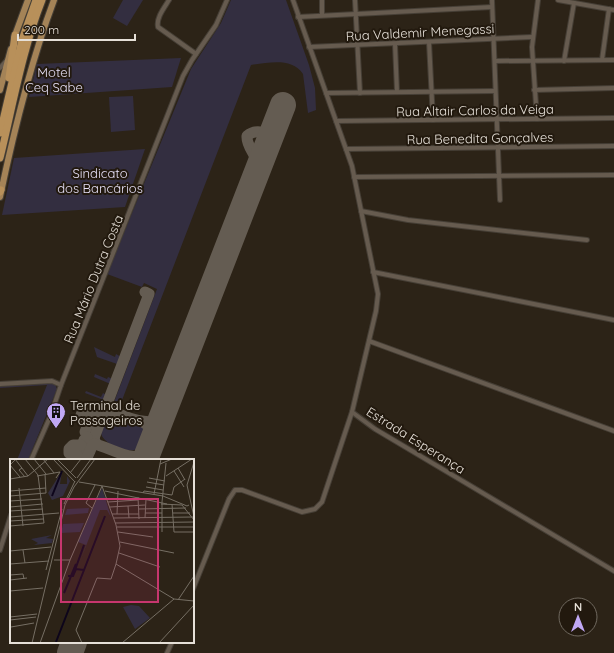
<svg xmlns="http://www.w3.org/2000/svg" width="614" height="653" viewBox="0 0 614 653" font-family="Quicksand,sans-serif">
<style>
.green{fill:#332e40}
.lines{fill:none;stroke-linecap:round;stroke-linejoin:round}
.taxiway{stroke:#645c52;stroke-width:11}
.runway{stroke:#645c52;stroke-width:26}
.minor-casing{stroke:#463f36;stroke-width:6}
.primary-casing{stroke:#463f36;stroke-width:8}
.trunk-casing{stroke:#463f36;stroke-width:9}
.minor{stroke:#665b4f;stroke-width:4}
.primary{stroke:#a48357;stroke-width:6}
.trunk{stroke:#b8905a;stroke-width:7}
.labels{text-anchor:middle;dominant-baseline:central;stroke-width:4;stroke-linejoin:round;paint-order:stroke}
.street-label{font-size:13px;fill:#e6e0d8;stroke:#22190e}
.park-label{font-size:13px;fill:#e6e0f7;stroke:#22190e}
.poi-label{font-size:13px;fill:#e6e0d8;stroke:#22190e;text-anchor:start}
.inset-river{fill:none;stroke:#0d051b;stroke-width:2}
.inset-road{fill:none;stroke:#766f64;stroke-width:1}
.view{fill:#c7366e;fill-opacity:0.15;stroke:#c7366e;stroke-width:2}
.inset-edge{fill:none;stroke:#e6e0d8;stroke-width:2}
</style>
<rect width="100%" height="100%" fill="#2c2317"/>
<g class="green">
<path d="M123,0H143L127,26L113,18Z"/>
<path d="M231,0H286L309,65L315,88L316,110L308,113L303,74C292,57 268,63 251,65L119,408L116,409L113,407L114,402L157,289L144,283L142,287L107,274L191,69L221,23Z"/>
<path d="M181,58L172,87L29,97L37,64Z"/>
<path d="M133,96L135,130L111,132L109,97Z"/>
<path d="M145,149L125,207L2,215L14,158Z"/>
<path d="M94,347L115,357L116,354L123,358L120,365L97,357Z"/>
<path d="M95,374L107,379L108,377L115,380L113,385L94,377Z"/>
<path d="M51,382L55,384L57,389L28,460H17L47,385L0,388V386Z"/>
<path d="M86,391L101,397L103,393L108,396L102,414L89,409L90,406L98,408L101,399L85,393Z"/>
<path d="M108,412L148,427C146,434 144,443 139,448C130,455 103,445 101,433C100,427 106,418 108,412Z"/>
</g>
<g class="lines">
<g class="taxiway">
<path d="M258,169C259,156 246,148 247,136C255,129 262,132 271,135"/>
<path d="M106,409C123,415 142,426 160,420"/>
<path d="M83,411L81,415L82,419L95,424"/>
<path d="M143,422L150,427L154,436"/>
<path d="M85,432L88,424L91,423L90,419L92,415L99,416L102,420"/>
<path d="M90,451L88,448L91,442L96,444L94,438L149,294L145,292"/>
<path d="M77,460L84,440L87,437"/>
<path d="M80,460L78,456L69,453V449L73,445H81"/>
<path d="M86,460L92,446L94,444C111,447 137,467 149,449"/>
</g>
<g class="runway">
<path d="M145,460L283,105"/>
<path d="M70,653L74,642"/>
</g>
<defs>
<g id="minor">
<path d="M169,0C164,8 156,18 158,27L196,54"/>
<path d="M293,0L352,166L378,294L376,311L352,412L375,429L614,571"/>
<path d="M322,0V15"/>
<path d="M355,0L360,93"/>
<path d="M492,0L500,200"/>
<path d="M558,0L614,10"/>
<path d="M298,17L492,7"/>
<path d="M429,42L433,120"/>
<path d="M395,44L397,92"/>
<path d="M309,47L532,37"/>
<path d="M602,60L609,9"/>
<path d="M495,61L614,60"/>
<path d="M564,61L574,3"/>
<path d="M0,68L7,60"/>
<path d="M534,90L614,88"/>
<path d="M326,93L495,91"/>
<path d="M537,119L532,47L538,0"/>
<path d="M336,121L614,118"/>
<path d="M346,149L614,146"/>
<path d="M354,177L614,175"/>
<path d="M361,211L408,220L587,240"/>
<path d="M373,272L614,320"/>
<path d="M369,341L614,431"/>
<path d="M0,384L52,381L61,385L50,417L31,460"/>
<path d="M61,385L183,76L192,60L216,25L227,0"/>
<path d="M0,550L11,515"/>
<path d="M193,589L229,499L235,490H242L302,512L315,509L322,502L352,412"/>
<path d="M167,653L172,642"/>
</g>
<g id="primary">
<path d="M14,38L28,0"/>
<path d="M0,90L11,49"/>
<path d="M0,197C14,130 30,64 54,0"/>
</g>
<g id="trunk">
<path d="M9,78L15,35"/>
<path d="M0,133L22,40L36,0"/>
<path d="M0,158C13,105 22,51 42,0"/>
<path d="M0,192L1,190"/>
</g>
</defs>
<use href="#minor" class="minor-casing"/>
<use href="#primary" class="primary-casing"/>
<use href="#trunk" class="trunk-casing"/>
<use href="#minor" class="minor"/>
<use href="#primary" class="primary"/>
<use href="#trunk" class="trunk"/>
</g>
<defs>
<symbol id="building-pin" viewBox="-11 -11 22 30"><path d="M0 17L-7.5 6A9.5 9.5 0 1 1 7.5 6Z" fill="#c0a8f4" stroke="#22190e"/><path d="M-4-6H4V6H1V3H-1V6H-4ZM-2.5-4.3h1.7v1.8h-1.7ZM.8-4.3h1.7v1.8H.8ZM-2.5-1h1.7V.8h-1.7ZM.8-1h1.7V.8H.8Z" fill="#111"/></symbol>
</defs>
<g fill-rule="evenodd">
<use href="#building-pin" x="45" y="401" width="22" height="30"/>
</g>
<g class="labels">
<g class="street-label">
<text transform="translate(420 32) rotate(-3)">Rua Valdemir Menegassi</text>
<text transform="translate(475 110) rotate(-1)">Rua Altair Carlos da Veiga</text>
<text transform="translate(480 138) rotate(-1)">Rua Benedita Gonçalves</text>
<text transform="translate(93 279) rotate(-68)">Rua Mário Dutra Costa</text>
<text transform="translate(416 440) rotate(32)">Estrada Esperança</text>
</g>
<g class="park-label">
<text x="54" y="72">Motel<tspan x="54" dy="15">Ceq Sabe</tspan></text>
<text x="100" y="173">Sindicato<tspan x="100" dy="15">dos Bancários</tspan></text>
</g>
<g class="poi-label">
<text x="70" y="405">Terminal de<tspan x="70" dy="15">Passageiros</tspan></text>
</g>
</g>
<g transform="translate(10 459)">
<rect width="184" height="184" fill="#2c2317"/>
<path d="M52,12L50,25H57V17L60,22L53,37L42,41L38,34ZM92,29L101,58L97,51H90L69,105L76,86L68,83ZM79,49L78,54L55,56L57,50ZM74,64L70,73L51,74L53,65ZM42,76L36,79L43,80L42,84L24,86L28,84L21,80ZM121,146L129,147L140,159L125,170L113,148Z" fill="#332e40"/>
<path class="inset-river" d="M42,37L52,12M65,111L74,86M58,117H63L66,110L74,111M54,134L66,105M46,183L95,57"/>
<path class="inset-road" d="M5,0L18,17M6,0L0,6L10,18M24,0L36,15M33,0L44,14M43,0L65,23M47,0L66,19M184,3L177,26L184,58M150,5L162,0M12,9L9,11L15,18M168,9L175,21M164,12L174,28M60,14L71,0M27,17L50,13L46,19M156,17L182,0M67,19L81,0M139,19L155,22M0,20L18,17L38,0M69,23L153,37L177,47L179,46M137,23L154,26M92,27L106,66L110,87L106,105L164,140L184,142M136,28L153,31M9,29L13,67M0,32L36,29M95,32L157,45M133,34L134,32L162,36L164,28L175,20M144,35L151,0M0,37L36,34L35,15M128,38L129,60M0,42L32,40M98,43L128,41M54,45L65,22M151,45L172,46L184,61M162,45L164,73H184M118,47L119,59M0,48L33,45M100,48L135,46M82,49L76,44L85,26M129,50L176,49M0,52L33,50M135,54H152M163,54H180M102,55H129M107,55L108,32M0,58L49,54M104,59L183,58M135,59L136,40M0,62L33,60M105,64L184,63M0,67L34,64L28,16L15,0M107,68H184M108,73L143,78M152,73V43L156,4M110,83L164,94M13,91L15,104M0,92L41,88M109,94L150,108M60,101L92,27M0,105L39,102M36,111L52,50M0,116L13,115L14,120M0,121L17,119M0,132L33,129M168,141L184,117M0,158L27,155M0,161L26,158M1,168L24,164M22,184L55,46L64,28L85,0M30,184L60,101H44M72,184L66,171L87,119L101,120L106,105M112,184L164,140M149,184L184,146"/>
<path class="view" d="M51,40H148V143H51Z"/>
<rect width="184" height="184" class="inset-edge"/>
</g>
<g transform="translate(578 617)"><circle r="19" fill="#22190e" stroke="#70695f"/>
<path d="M0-3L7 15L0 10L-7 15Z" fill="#c0a8f4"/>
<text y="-6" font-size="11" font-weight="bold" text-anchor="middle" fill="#e6e0d8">N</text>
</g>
<path d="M18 34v6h117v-6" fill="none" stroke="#e6e0d8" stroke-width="2"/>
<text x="24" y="34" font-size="12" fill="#e6e0d8" stroke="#22190e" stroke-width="3" paint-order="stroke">200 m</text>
</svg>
